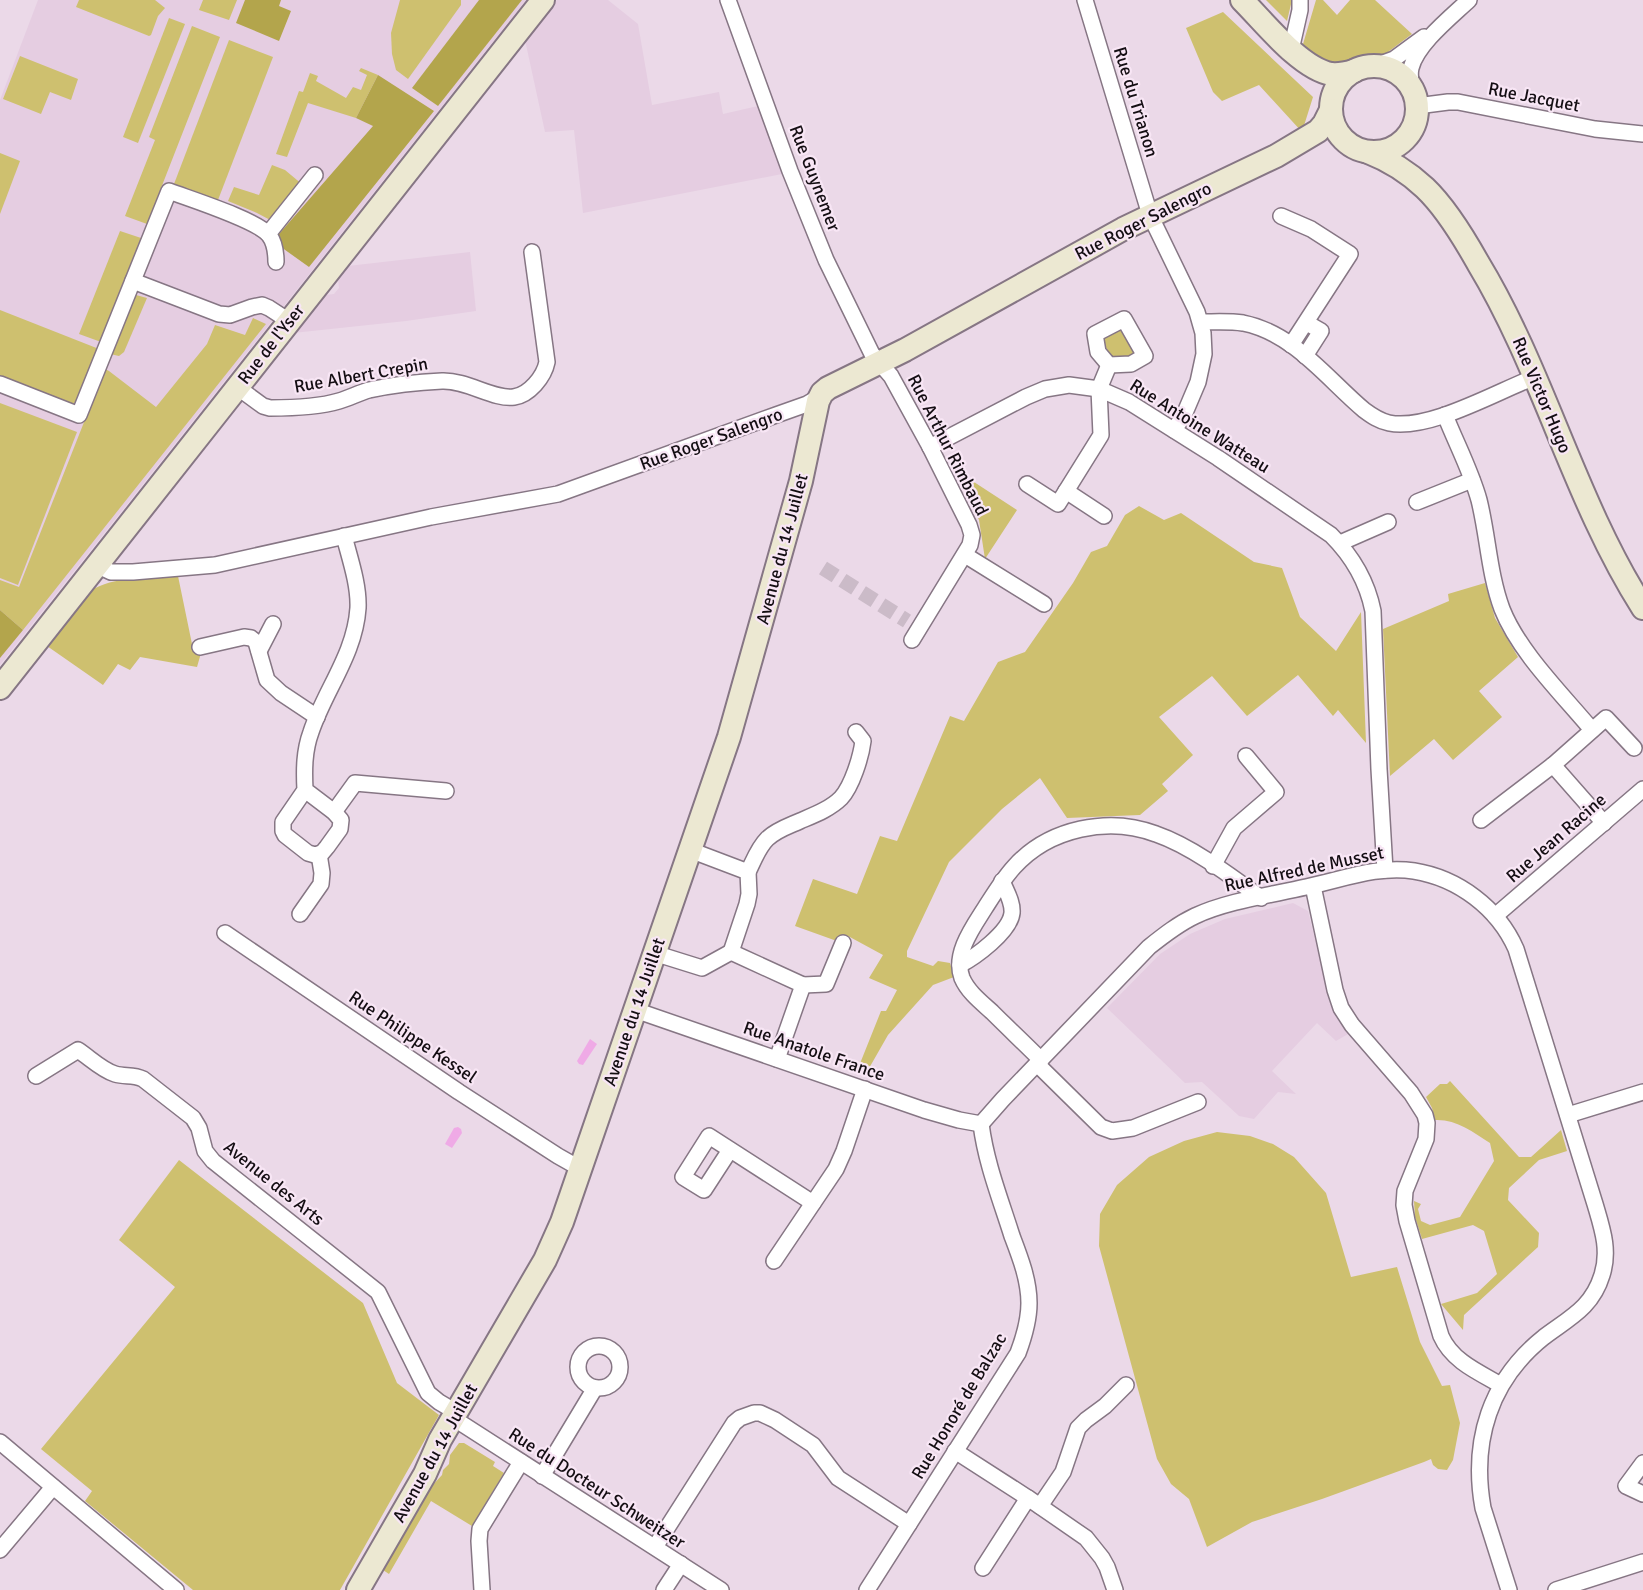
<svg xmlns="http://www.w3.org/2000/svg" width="1643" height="1590" viewBox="0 0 1643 1590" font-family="Signika,sans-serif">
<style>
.built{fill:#e5cde1}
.green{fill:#cec06f}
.forest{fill:#b3a54c}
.water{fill:#efaae6}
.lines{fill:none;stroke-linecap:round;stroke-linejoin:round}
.street-tunnel{stroke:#cbbbc8;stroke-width:15;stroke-dasharray:15 8;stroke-linecap:butt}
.street-casing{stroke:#867684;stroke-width:18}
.secondary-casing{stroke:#867684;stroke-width:26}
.street{stroke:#fff;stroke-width:15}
.secondary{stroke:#ece8d2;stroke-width:22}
.labels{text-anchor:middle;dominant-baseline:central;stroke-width:4.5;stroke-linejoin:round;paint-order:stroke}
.street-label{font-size:18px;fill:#140e13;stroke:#f8e6f5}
</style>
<rect width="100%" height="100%" fill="#ebd9e8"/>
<g class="built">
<path d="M38,0H526L0,665V100Z"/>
<path d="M557,0H608L638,24L652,105L719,92L723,114L758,106L782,174L583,213L574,130L545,132L525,40Z"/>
<path d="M470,252L476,311L406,321L293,333L325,295L334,294L339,288L338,279L348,266Z"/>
<path d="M1293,903L1308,911L1330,1001L1337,1018L1348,1034L1336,1041L1317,1023L1272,1071L1296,1094L1278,1092L1254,1119L1239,1116L1202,1082L1185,1083L1107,1008L1160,954L1190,934L1225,919Z"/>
</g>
<g class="green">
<path d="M79,0H155L165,8L158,16L151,35L149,36L76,7Z"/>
<path d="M203,0H237L229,20L199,10Z"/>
<path d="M400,0H461V5L408,79L396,70L392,54L391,33Z"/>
<path d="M1266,0H1292L1287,21Z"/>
<path d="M1316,0H1323L1337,15L1350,0H1375L1412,34L1384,55C1368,53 1355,58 1341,66L1320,60L1303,44Z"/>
<path d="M1223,12L1313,97L1302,132L1259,85L1222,101L1213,92L1186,28Z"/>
<path d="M169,18L185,24L138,143L123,137Z"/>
<path d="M192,26L220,37L147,224L125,216L155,140L149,137Z"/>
<path d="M229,40L273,57L218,200L174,184Z"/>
<path d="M20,56L78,79L71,100L50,92L41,114L3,99Z"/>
<path d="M361,68L378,75L356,118L308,103L287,157L276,154L299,91L303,92L310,73L318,76L316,81L346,98L353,87L361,90L367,75L359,71Z"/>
<path d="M0,153L20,161L0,214Z"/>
<path d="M272,165L285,170L303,185L274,222L257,213L228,201L234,187L259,195Z"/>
<path d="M120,231L141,238L101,342L79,334Z"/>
<path d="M136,295L147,298L124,352L119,356L110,354L133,298Z"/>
<path d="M0,310L99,349L79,400L71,405L0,380Z"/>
<path d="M253,318L266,324L23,630L0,610V580L19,587L105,369L109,371L156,407L207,344L215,325L245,335Z"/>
<path d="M1121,327L1136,355L1125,358L1111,356L1104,344L1105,334Z"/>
<path d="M0,403L77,432L18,585L0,578Z"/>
<path d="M954,469L1017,510L985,559L979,520Z"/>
<path d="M1139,506L1164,520L1181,513L1254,562L1282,568L1300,617L1336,651L1361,612L1366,743L1338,710L1333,716L1298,675L1247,716L1212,676L1159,717L1193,755L1162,784L1168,791L1140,815L1067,818L1040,778L1002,809L949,862L907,951V957L933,966L938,961L950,963L954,977L933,985L888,1035L868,1070L859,1066L881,1011H886L897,990L869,978L883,955L848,936L834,940L795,926L813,879L857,894L880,836L897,841L950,716L964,721L998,662L1025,652L1073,583L1091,552L1107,546L1125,515Z"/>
<path d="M178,576L192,644L198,643L201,653L197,667L140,657L130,670L118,664L103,685L47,646L90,591C113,576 151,578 178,576Z"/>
<path d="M1485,583L1495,618L1518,657L1479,691L1502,717L1453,760L1434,739L1390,776L1383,629L1449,601L1448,594Z"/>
<path d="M1450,1081L1519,1157H1531L1561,1130L1567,1151L1539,1160L1509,1188L1508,1200L1539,1233L1538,1247L1464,1315L1463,1330L1441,1304L1477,1293L1497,1274L1484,1231L1473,1225L1422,1239L1415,1217L1414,1201L1421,1204L1418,1209L1421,1221L1430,1225L1460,1217L1494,1161L1490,1143C1473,1132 1456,1119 1435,1120L1432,1108L1426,1097L1440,1084H1447Z"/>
<path d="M1217,1132L1250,1136L1273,1144L1294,1157L1326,1193L1351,1277L1397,1267L1420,1342L1442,1386L1450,1385L1460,1423L1453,1460L1447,1470L1438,1469L1433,1465L1431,1459L1424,1462L1322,1499L1252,1522L1207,1547L1189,1499L1171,1484L1157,1459L1099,1246L1100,1214L1117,1185L1149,1157L1184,1141Z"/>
<path d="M179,1160L363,1303L397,1383L439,1415L340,1590H193L85,1501L92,1491L41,1449L175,1287L119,1240Z"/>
<path d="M459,1443H464L495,1462L493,1466L504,1473L472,1526L431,1501L389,1574L383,1570L430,1488L442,1475L443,1470L449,1464L450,1455Z"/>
</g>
<g class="forest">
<path d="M245,0H281L279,6L291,11L279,41L236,23Z"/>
<path d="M479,0H522L438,106L412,88Z"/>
<path d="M378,75L434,111L309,267L281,247L278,241L279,234L373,126L356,118Z"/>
<path d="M0,610L23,630L0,658Z"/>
</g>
<g class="water">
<path d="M590,1039L597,1044L583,1065L579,1064L577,1061Z"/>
<path d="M458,1127L461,1129L462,1133L452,1148L445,1144L454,1128Z"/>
</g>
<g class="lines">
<path class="street-tunnel" d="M823,568L907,621"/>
<defs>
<g id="street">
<path d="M728,0L790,171L826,260L872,354L891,376L930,447L969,525L972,535L970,545L912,640"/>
<path d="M1085,0L1150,215L1197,312L1203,333L1204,354L1198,382L1184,415L1174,430"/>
<path d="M1291,50L1300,10V0"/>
<path d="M1375,66L1394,59L1424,37"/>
<path d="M1413,91C1411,83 1409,76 1411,68C1417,44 1451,17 1469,0"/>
<path d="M1417,106L1448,102H1458L1595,129L1643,134"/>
<path d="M1281,216L1311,229L1350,254L1291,345"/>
<path d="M268,234L315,175"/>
<path d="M133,281L219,314L230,315L252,307L262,305L269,308L289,321"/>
<path d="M1124,319L1145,356L1131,364L1109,365L1098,352L1095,334Z"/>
<path d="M1201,322C1215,322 1229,321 1243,323C1294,333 1327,379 1364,410C1372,416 1379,421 1389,423C1429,431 1496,392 1535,377"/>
<path d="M1305,356L1321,331L1307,323"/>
<path d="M0,384L79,415L169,191C190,199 257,220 269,235C275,243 276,253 276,262"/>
<path d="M237,387L263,406L270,408C291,408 319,407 339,401C349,398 359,393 369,390C392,385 418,382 442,381C467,380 494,400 514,397C529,395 544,377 547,362L532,252"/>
<path d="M1445,415C1456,443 1471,471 1479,500C1488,536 1489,574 1502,609C1519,652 1562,694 1592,730"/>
<path d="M930,447L1026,397L1045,389L1069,385L1099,389L1129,402L1218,458L1331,535C1353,557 1367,581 1373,611L1379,769L1385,870"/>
<path d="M1027,484L1058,504L1101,435L1099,389L1109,365"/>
<path d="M1066,491L1104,516"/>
<path d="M1417,502L1472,480"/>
<path d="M1340,543L1388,522"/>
<path d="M965,555L1044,604"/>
<path d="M96,565L111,572H133L215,565L431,517L558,494L776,415L807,404L819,397"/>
<path d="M200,647L244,637L251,638L256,642L267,680L281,693L317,717"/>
<path d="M259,651L273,624"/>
<path d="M1553,765L1604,823"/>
<path d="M305,790L283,822V831L285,835L308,853L315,855L322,853L327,847L340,829L341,820L334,812L305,790C304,770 304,751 311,732C325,690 355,654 358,608C359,585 350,559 344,536"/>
<path d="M334,812L355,783L446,791"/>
<path d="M1481,820L1553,765L1606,718L1634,748"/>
<path d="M690,850L748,872L749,894L747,904L731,952L803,985L777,1059"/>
<path d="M1213,866L1234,828L1276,792L1246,756"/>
<path d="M748,872C754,860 758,848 767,839C776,830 789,826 800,821C814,815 830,809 841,798C852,786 861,757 863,741L856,732"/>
<path d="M1313,886L1335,990L1341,1008L1352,1025L1411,1093L1425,1115L1427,1123L1426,1139L1405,1191L1404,1205L1407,1221L1441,1336C1452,1361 1478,1372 1501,1385"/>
<path d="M300,914L321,884L322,873L319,854"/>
<path d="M1495,916L1643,789"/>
<path d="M225,933L459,1092L558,1156L581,1169"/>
<path d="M654,953L702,968L731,952"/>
<path d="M960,965C975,957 1010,932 1012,913C1013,902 1006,891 1002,881"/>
<path d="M803,985L826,984L843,943"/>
<path d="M635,1010L924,1110L959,1120L981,1124"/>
<path d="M1041,1060C1025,1044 1008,1028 992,1012C981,1002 968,992 962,978C953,954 973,927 985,908C994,894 1003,879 1014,867C1049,828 1109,816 1156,834C1191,846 1231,876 1261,898"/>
<path d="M1037,1064L1101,1127L1112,1131L1133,1128L1198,1102"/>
<path d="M36,1076L78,1050C90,1058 102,1070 115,1074C125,1077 133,1074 143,1079L193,1118L199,1128L205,1151L213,1161L378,1292L428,1393L439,1402L456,1412"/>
<path d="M1568,1115L1643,1092"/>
<path d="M981,1124L1003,1099L1149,947C1164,935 1178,924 1195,916C1227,901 1271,895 1306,887C1341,880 1378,865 1414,871C1458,878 1498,908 1516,949L1595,1204C1602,1228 1610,1250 1602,1275C1592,1308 1569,1318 1544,1337C1490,1380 1471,1441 1483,1508L1509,1590"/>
<path d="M730,1150L704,1190L683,1177L709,1136L813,1203"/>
<path d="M774,1261L836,1169L844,1151L865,1089"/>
<circle cx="599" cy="1367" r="21"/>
<path d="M453,1418L721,1590"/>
<path d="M0,1442L176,1590"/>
<path d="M955,1451L1028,1498L1086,1538L1102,1558L1107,1567L1115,1590"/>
<path d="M1643,1463L1626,1486L1643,1494"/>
<path d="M542,1476L595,1388"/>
<path d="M1040,1506L1063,1472L1078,1428L1086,1420L1105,1406L1126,1385"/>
<path d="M655,1547L734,1423L740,1418L754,1413H760L775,1420L813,1445L838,1478L909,1524"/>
<path d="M0,1550L53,1487"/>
<path d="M983,1568L1028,1498"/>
<path d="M482,1590L479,1541L480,1529L521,1462"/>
<path d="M664,1590L681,1564"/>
<path d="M867,1590L1018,1353C1024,1337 1029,1320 1029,1303C1029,1280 1020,1257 1012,1236C1000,1198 986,1163 981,1124"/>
<path d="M1556,1590L1643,1562"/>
</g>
<g id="secondary">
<path d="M1242,0C1265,23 1300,68 1331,74C1340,75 1347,73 1354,71"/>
<circle cx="1374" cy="109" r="43"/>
<path d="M1368,152C1391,161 1408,172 1425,188C1446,208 1464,238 1478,263C1544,372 1574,500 1643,608"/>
<path d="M0,688L543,0"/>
<path d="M358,1590L425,1474L440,1440L545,1260L562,1222L729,737L801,481L818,401L822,393L828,388L905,350L1123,229L1276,156L1318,131L1324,124L1331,110"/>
</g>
</defs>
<use href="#street" class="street-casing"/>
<use href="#secondary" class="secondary-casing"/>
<use href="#street" class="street"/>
<use href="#secondary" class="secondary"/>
</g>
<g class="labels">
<g class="street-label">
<text transform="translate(1534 97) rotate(11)">Rue Jacquet</text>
<text transform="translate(1136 102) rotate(73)">Rue du Trianon</text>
<text transform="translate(815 178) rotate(69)">Rue Guynemer</text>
<text transform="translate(1143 221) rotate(-27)">Rue Roger Salengro</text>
<text transform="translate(271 344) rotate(-52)">Rue de l'Yser</text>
<text transform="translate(361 375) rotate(-10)">Rue Albert Crepin</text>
<text transform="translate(1542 395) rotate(67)">Rue Victor Hugo</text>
<text transform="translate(1200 426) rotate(32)">Rue Antoine Watteau</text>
<text transform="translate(711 439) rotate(-20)">Rue Roger Salengro</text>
<text transform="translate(948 445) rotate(63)">Rue Arthur Rimbaud</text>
<text transform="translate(782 549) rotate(-75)">Avenue du 14 Juillet</text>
<text transform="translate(1556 838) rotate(-41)">Rue Jean Racine</text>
<text transform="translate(1304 869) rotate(-12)">Rue Alfred de Musset</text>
<text transform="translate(634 1012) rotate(-71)">Avenue du 14 Juillet</text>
<text transform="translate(413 1037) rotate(34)">Rue Philippe Kessel</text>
<text transform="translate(814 1051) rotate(19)">Rue Anatole France</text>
<text transform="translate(274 1183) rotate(39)">Avenue des Arts</text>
<text transform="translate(959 1406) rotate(-59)">Rue Honoré de Balzac</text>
<text transform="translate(435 1453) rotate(-61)">Avenue du 14 Juillet</text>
<text transform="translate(597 1488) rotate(33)">Rue du Docteur Schweitzer</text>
</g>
</g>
</svg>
